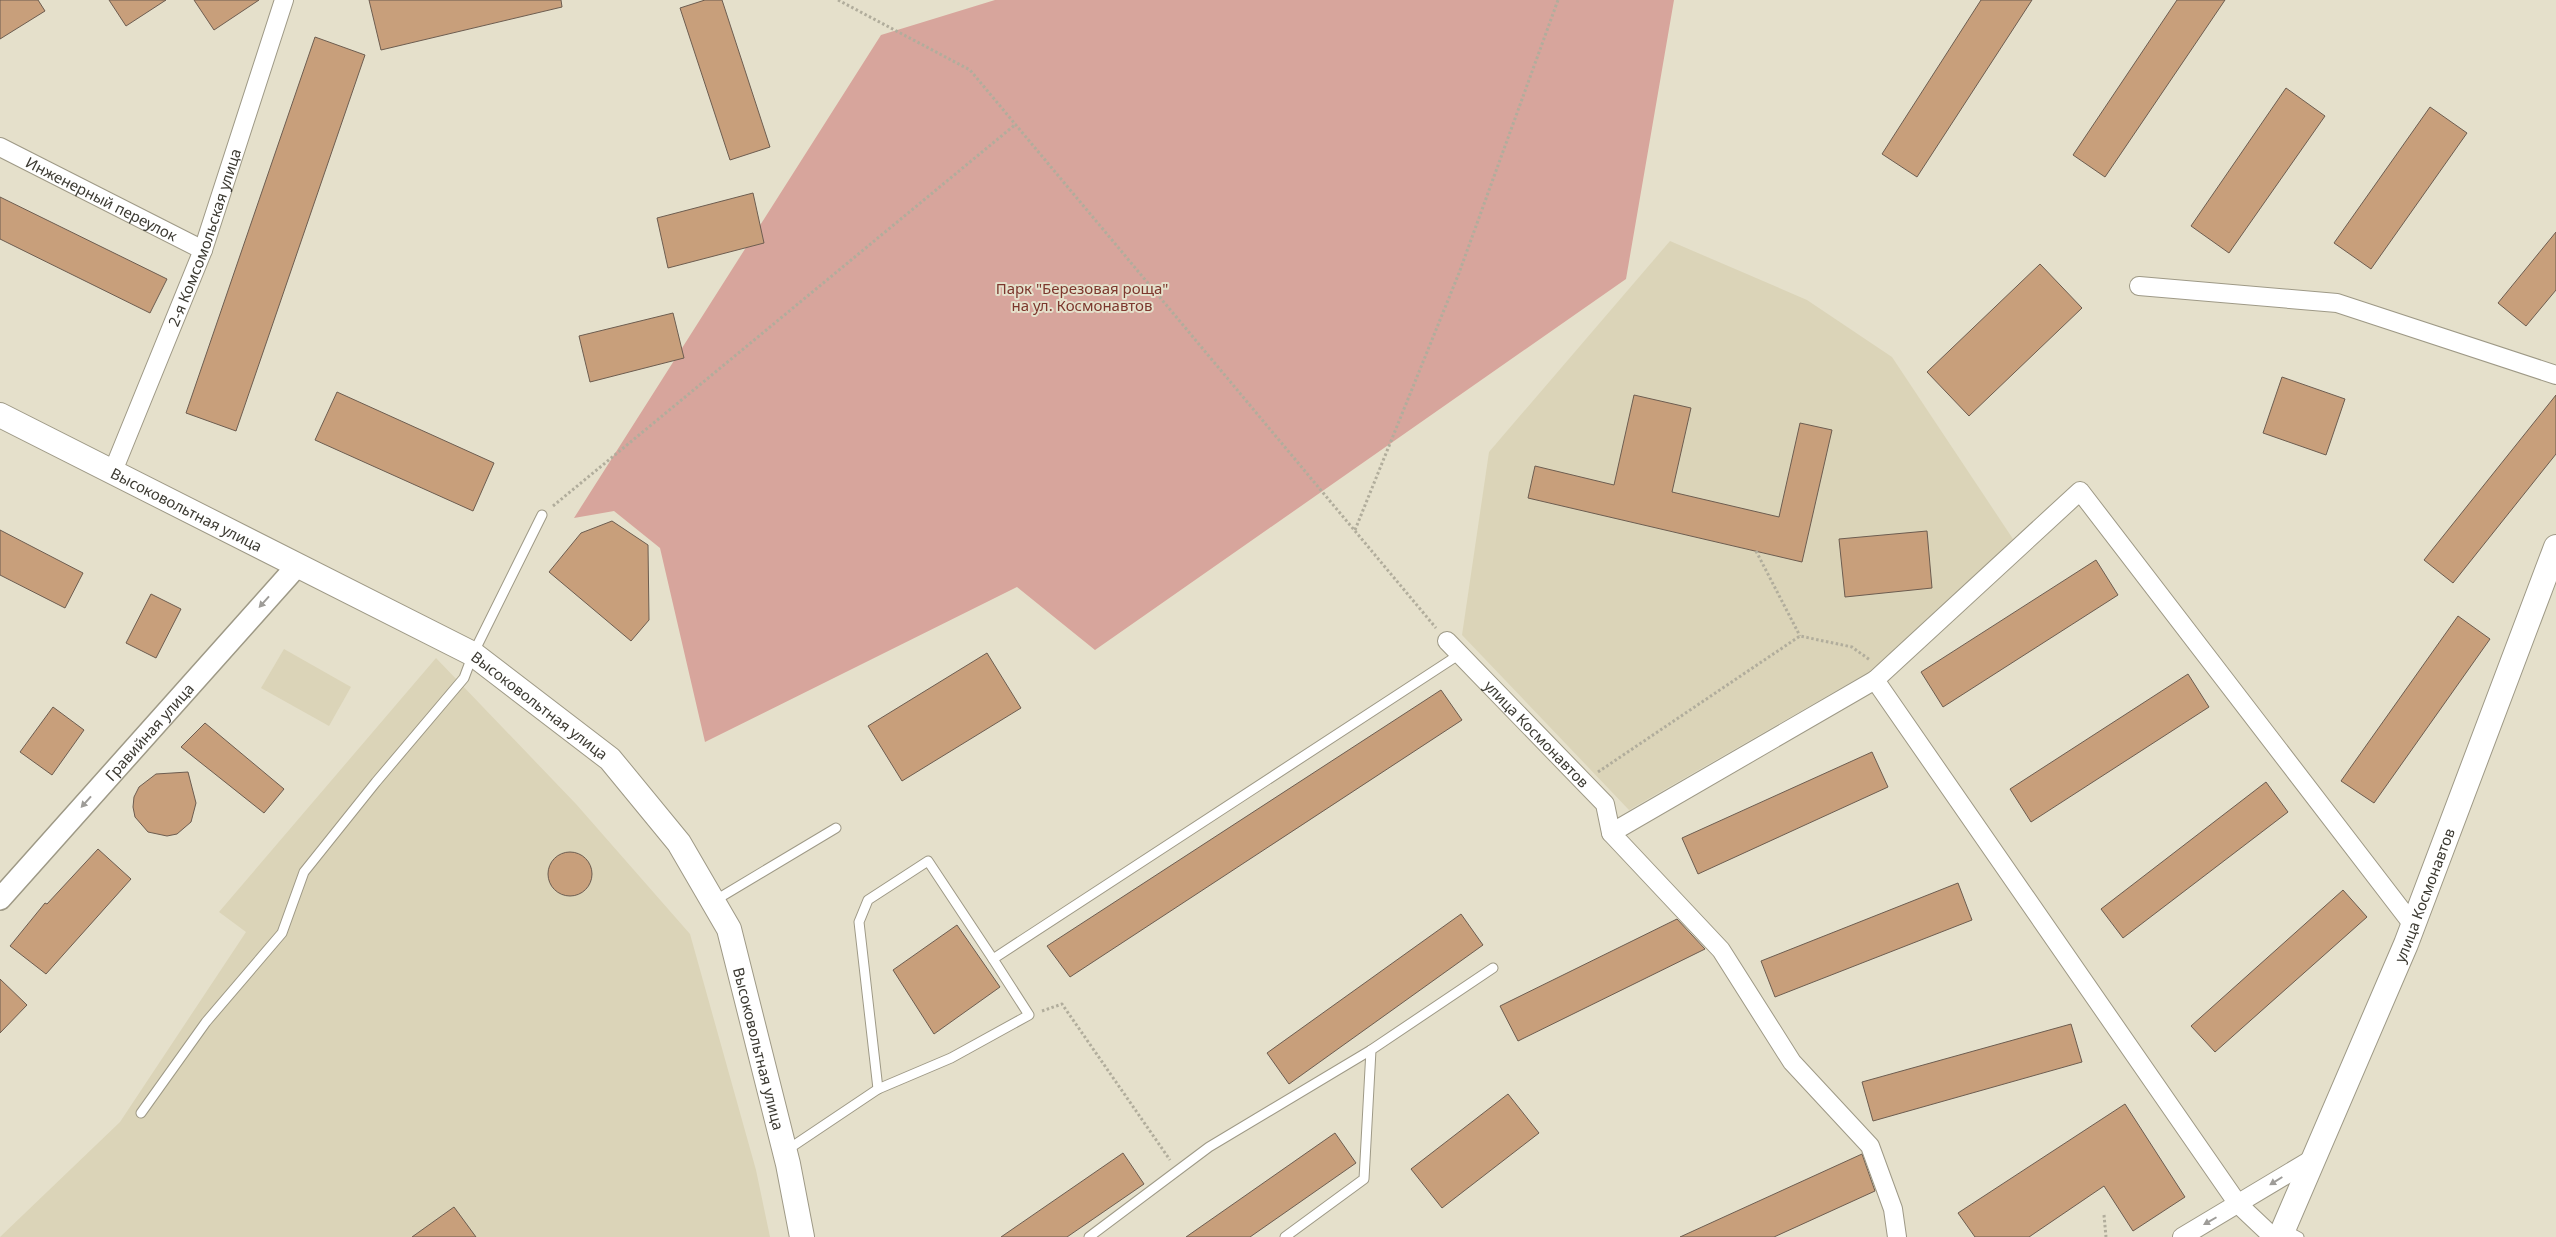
<svg xmlns="http://www.w3.org/2000/svg" width="2556" height="1237" viewBox="0 0 2556 1237" font-family="'Noto Sans',sans-serif">
<style>
.built{fill:#dbd4b8}
.green{fill:#d7a59c}
.building{fill:#c89f7b;stroke:#6d5d50}
.lines{fill:none;stroke-linecap:round;stroke-linejoin:round}
.service-casing{stroke:#9e9986;stroke-width:11}
.minor-casing{stroke:#9e9986;stroke-width:20}
.tertiary-casing{stroke:#9e9986;stroke-width:24}
.secondary-casing{stroke:#9e9986;stroke-width:26}
.path{stroke:#b1ad9c;stroke-width:3;stroke-dasharray:2.5 2.5;stroke-linecap:butt}
.service{stroke:#fff;stroke-width:9}
.minor{stroke:#fff;stroke-width:18}
.tertiary{stroke:#fff;stroke-width:21}
.secondary{stroke:#fff;stroke-width:24}
.oneway{fill:#9e9c98}
.labels{text-anchor:middle;dominant-baseline:central;stroke-width:4;stroke-linejoin:round;paint-order:stroke}
.street-label{font-size:15px;fill:#3c3a32;stroke:#e5e0cb}
.park-label{font-size:15px;fill:#7c372d;stroke:#e5e0cb}
</style>
<rect width="100%" height="100%" fill="#e5e0cb"/>
<g class="built">
<path d="M1670,241L1807,300L1892,357L2013,539L1941,615L1879,666L1629,810L1462,635L1489,452Z"/>
<path d="M284,649L351,687L329,726L261,688Z"/>
<path d="M436,658L576,804L690,934L756,1170L770,1237H0L120,1122L246,932L219,912Z"/>
</g>
<path class="green" d="M995,0H1674L1626,279L1095,650L1017,587L705,742L660,548L614,511L574,518L881,35Z"/>
<g class="building">
<path d="M0,0H38L45,11L0,39Z"/>
<path d="M109,0H166L126,26Z"/>
<path d="M194,0H259L214,30Z"/>
<path d="M369,0H561L562,7L381,50Z"/>
<path d="M705,0H722L770,147L730,160L680,8Z"/>
<path d="M1981,0H2032L1917,177L1882,154Z"/>
<path d="M2177,0H2225L2105,177L2073,155Z"/>
<path d="M315,37L365,55L236,431L186,413Z"/>
<path d="M2286,88L2325,116L2229,253L2191,226Z"/>
<path d="M2430,107L2467,133L2371,269L2334,243Z"/>
<path d="M753,193L764,243L668,268L657,218Z"/>
<path d="M0,197L167,279L150,313L0,239Z"/>
<path d="M2556,232V290L2526,326L2498,303Z"/>
<path d="M2040,264L2082,308L1969,416L1927,372Z"/>
<path d="M673,313L684,358L590,382L579,336Z"/>
<path d="M2282,377L2345,399L2326,455L2263,433Z"/>
<path d="M337,392L494,463L473,511L315,440Z"/>
<path d="M1634,395L1691,408L1672,492L1779,517L1800,423L1832,430L1802,562L1528,498L1535,466L1614,485Z"/>
<path d="M2556,395V454L2453,583L2424,560Z"/>
<path d="M612,521L648,545L649,620L631,641L549,572L581,533Z"/>
<path d="M0,530L83,573L65,608L0,575Z"/>
<path d="M1927,531L1932,588L1845,597L1839,539Z"/>
<path d="M2096,560L2118,595L1943,707L1921,672Z"/>
<path d="M151,594L181,609L156,658L126,643Z"/>
<path d="M2458,616L2490,639L2374,803L2341,781Z"/>
<path d="M987,653L1021,708L902,781L868,726Z"/>
<path d="M2188,674L2209,707L2031,822L2010,789Z"/>
<path d="M1441,690L1462,720L1070,977L1047,946Z"/>
<path d="M53,707L84,730L52,775L20,752Z"/>
<path d="M205,723L284,789L264,813L181,747Z"/>
<path d="M1872,752L1888,787L1698,874L1682,838Z"/>
<path d="M188,772L196,803L191,822L177,834L167,836L148,832L135,817L133,807L134,797L139,787L156,774Z"/>
<path d="M2266,782L2288,812L2123,938L2101,909Z"/>
<path d="M98,849L131,879L46,974L10,946L45,903L47,904Z"/>
<circle cx="570" cy="874" r="22"/>
<path d="M1958,883L1972,920L1775,997L1761,961Z"/>
<path d="M2343,890L2367,917L2215,1052L2191,1026Z"/>
<path d="M1461,914L1483,945L1289,1084L1267,1053Z"/>
<path d="M1677,919L1705,949L1518,1041L1500,1006Z"/>
<path d="M957,925L1000,987L934,1034L893,970Z"/>
<path d="M0,979L27,1005L0,1033Z"/>
<path d="M2071,1024L2082,1062L1873,1121L1862,1082Z"/>
<path d="M1508,1094L1539,1133L1442,1208L1411,1169Z"/>
<path d="M2125,1104L2185,1197L2133,1231L2104,1186L2029,1237H1975L1958,1213Z"/>
<path d="M1335,1133L1356,1163L1250,1237H1186Z"/>
<path d="M1123,1153L1144,1184L1067,1237H1001Z"/>
<path d="M1862,1154L1875,1191L1774,1237H1680Z"/>
<path d="M454,1207L476,1237H412Z"/>
</g>
<g class="lines">
<defs>
<g id="service">
<path d="M714,901L836,828"/>
<path d="M878,1089L859,922L868,900L928,861L993,959"/>
<path d="M141,1113L206,1022L282,933L304,872L376,782L464,678L473,654L542,515"/>
<path d="M787,1150L878,1089L951,1058L1029,1015L993,959L1460,654"/>
<path d="M2284,1229L2299,1237"/>
<path d="M1089,1237L1209,1147L1371,1050"/>
<path d="M1285,1237L1364,1179L1371,1050L1493,968"/>
</g>
<g id="minor">
<path id="s1" d="M0,147L203,250"/>
<path d="M2139,286L2337,303L2556,375"/>
<path id="s2" d="M113,471L203,250L284,0"/>
<path id="s3" d="M1447,641L1605,804L1611,833"/>
<path d="M1875,680L2238,1204L2273,1237"/>
<path d="M1897,1237L1893,1209L1870,1146L1792,1062L1721,950L1611,833L1875,680L2080,491L2413,925"/>
<path d="M2182,1237L2314,1158"/>
</g>
<g id="tertiary">
<path id="s4" d="M0,899L297,566"/>
</g>
<g id="secondary">
<path id="s5" d="M0,415L473,654L610,759L679,843L729,929L788,1164L802,1237"/>
<path id="s6" d="M2280,1237L2406,944L2556,547"/>
</g>
</defs>
<use href="#service" class="service-casing"/>
<use href="#minor" class="minor-casing"/>
<use href="#tertiary" class="tertiary-casing"/>
<use href="#secondary" class="secondary-casing"/>
<g class="path">
<path d="M838,0L970,70L1436,628"/>
<path d="M553,506L1016,124"/>
<path d="M1355,530L1459,273L1558,0"/>
<path d="M1756,551L1800,636"/>
<path d="M1598,772L1800,636L1852,647L1870,660"/>
<path d="M1042,1011L1062,1004L1170,1160"/>
<path d="M2104,1215L2106,1237"/>
</g>
<use href="#service" class="service"/>
<use href="#minor" class="minor"/>
<use href="#tertiary" class="tertiary"/>
<use href="#secondary" class="secondary"/>
</g>
<defs><path id="oneway-solid" d="M-6-.8H1V-3.2L6.5 0L1 3.2V.8H-6Z" transform="scale(1.25)"/></defs>
<g class="oneway">
<use href="#oneway-solid" transform="translate(264 602) rotate(132)"/>
<use href="#oneway-solid" transform="translate(86 802) rotate(132)"/>
<use href="#oneway-solid" transform="translate(2276 1181) rotate(148)"/>
<use href="#oneway-solid" transform="translate(2210 1221) rotate(150)"/>
</g>
<g class="labels">
<g class="street-label">
<text stroke="none"><textPath href="#s1" startOffset="114">Инженерный переулок</textPath></text>
<text stroke="none"><textPath href="#s2" startOffset="251">2-я Комсомольская улица</textPath></text>
<text stroke="none"><textPath href="#s5" startOffset="209">Высоковольтная улица</textPath></text>
<text stroke="none"><textPath href="#s5" startOffset="614">Высоковольтная улица</textPath></text>
<text stroke="none"><textPath href="#s4" startOffset="224">Гравийная улица</textPath></text>
<text stroke="none"><textPath href="#s3" startOffset="129">улица Космонавтов</textPath></text>
<text stroke="none"><textPath href="#s6" startOffset="371">улица Космонавтов</textPath></text>
<text stroke="none"><textPath href="#s5" startOffset="1034">Высоковольтная улица</textPath></text>
</g>
<g class="park-label">
<text x="1082" y="288">Парк "Березовая роща"<tspan x="1082" dy="17">на ул. Космонавтов</tspan></text>
</g>
</g>
</svg>
